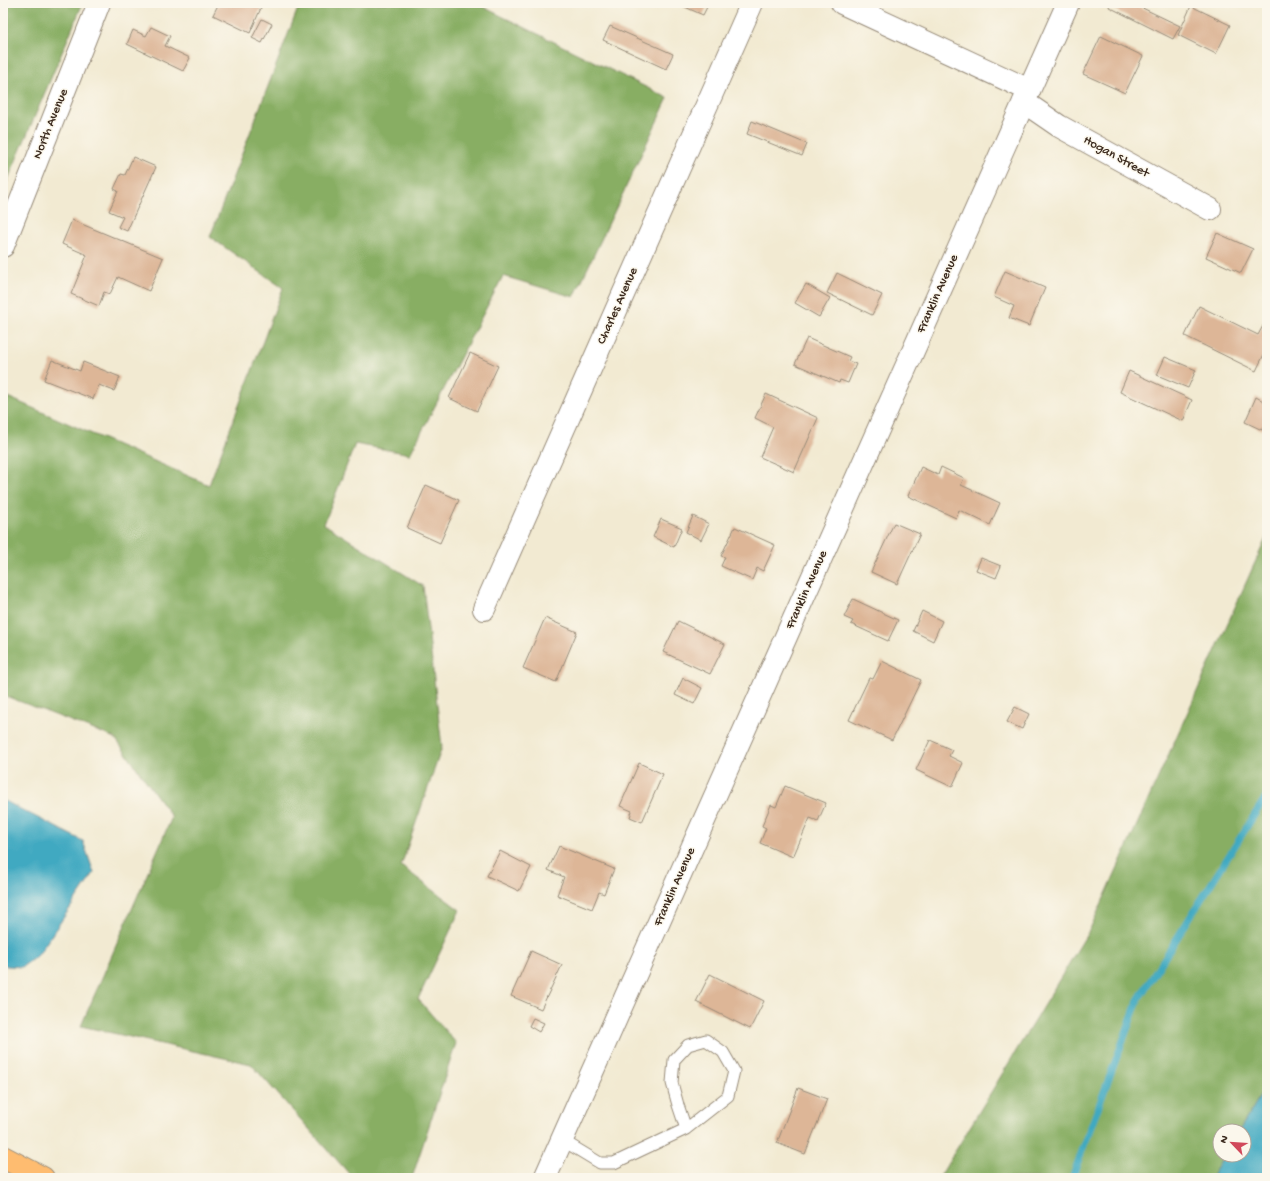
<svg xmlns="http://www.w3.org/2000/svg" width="1270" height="1181" viewBox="0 0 1270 1181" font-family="'Gochi Hand',sans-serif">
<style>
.forest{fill:#88ae64;stroke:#626c41}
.water{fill:#41a9c1;stroke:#3e6a70}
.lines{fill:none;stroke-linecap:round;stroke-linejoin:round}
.stream{stroke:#41a9c1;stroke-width:7}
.building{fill:#ddb697}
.service-casing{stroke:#968a78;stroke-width:13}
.minor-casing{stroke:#968a78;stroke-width:24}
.motorway-casing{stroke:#968a78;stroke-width:24}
.service{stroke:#fff;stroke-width:11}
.minor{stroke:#fff;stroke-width:22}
.motorway{stroke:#febc70;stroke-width:22}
.labels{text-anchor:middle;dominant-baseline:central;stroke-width:3;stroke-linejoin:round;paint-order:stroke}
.street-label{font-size:13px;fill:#3b2a1e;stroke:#fbf7ec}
</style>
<rect width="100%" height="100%" fill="#fbf7ec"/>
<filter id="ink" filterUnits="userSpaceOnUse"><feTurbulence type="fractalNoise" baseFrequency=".025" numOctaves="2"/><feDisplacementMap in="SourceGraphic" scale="8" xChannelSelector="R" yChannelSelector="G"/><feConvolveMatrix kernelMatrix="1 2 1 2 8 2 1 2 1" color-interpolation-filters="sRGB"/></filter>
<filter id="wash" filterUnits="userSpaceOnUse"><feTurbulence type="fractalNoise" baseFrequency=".012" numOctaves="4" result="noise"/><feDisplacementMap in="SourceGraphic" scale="16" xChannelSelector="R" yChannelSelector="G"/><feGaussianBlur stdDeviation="0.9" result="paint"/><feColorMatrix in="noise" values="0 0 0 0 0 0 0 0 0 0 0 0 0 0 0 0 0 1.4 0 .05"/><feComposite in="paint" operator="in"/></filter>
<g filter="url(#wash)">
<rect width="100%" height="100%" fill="#f2ead2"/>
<g class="forest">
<path d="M3,3H83L3,191Z"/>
<path d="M300,3H475L668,98L574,297L503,276L410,454L355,444L324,524L423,586L442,747L401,866L460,910L418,999L456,1043L412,1178H353L251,1064L81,1026L172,817L115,738L3,695V395L209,485L283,288L210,237Z"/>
<path d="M1267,536V1085L1239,1131H1220V1155H1225L1211,1178H939L1090,929Z"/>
</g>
<g class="water">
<path d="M3,800L83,841L94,873L38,955L22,967L7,966L3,964Z"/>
<path d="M1267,1085V1178H1211L1225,1155H1244V1131H1239Z"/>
</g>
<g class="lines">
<path class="stream" d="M1072,1178L1138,1000L1267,795"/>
</g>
<g id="blocks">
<g class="building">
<path d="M219,3H250L261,8L250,33L213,15Z"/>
<path d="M676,3H709L703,15Z"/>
<path d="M988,3H998L996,7Z"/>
<path d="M1110,3H1132L1180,26L1173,39L1109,7Z"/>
<path d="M1191,6L1230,25L1216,54L1178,35Z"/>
<path d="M262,19L272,24L262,43L252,38Z"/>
<path d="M610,26L673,54L666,69L603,40Z"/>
<path d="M151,27L170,36L165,46L190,58L183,71L127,44L133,30L146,36Z"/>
<path d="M1101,36L1143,56L1125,93L1083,74Z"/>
<path d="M752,121L807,144L802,156L747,134Z"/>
<path d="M133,157L156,167L127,231L118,227L123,217L109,211L118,191L114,189L121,174L125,175Z"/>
<path d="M72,220L163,258L149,291L118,277L110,294L104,292L99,306L71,294L87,255L62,244Z"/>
<path d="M1217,233L1253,249L1241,273L1206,257Z"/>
<path d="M1005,271L1045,288L1029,326L1009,318L1014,306L994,297Z"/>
<path d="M837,273L882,295L872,315L827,293Z"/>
<path d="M806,284L830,298L819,317L795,303Z"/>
<path d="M1199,306L1258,335L1264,324L1267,326V348L1256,371L1185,336Z"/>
<path d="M807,338L850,357L848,361L856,364L848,383L840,380L839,383L795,364Z"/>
<path d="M470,353L498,366L477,411L449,398Z"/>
<path d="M1165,357L1196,370L1188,388L1157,375Z"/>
<path d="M52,360L80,371L83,362L120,377L114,391L99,385L93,399L44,380Z"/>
<path d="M1129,371L1192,400L1183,421L1120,392Z"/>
<path d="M766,394L818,418L794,472L760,457L773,427L755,418Z"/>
<path d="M1256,397L1267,403V419L1262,430L1245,422Z"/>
<path d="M921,467L938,475L941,467L964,478L961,485L1000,503L990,525L959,510L956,518L908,496Z"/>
<path d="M426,485L459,500L440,543L407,528Z"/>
<path d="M693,516L709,524L701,540L686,532Z"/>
<path d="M661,519L682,528L674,547L653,537Z"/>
<path d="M894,523L920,534L897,584L871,572Z"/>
<path d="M735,527L775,545L763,571L757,568L752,580L721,566L725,557L721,556Z"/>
<path d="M981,558L1001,566L996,578L976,570Z"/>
<path d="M853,599L898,620L888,641L851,624L853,621L844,617Z"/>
<path d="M922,611L942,621L933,641L913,631Z"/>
<path d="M545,618L577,632L556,682L523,668Z"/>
<path d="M678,621L725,644L710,674L663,652Z"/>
<path d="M882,661L921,680L892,740L849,720L869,678L873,679Z"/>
<path d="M683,678L702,688L694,704L675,695Z"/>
<path d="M1015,707L1029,714L1022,729L1007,722Z"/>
<path d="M930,740L952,750L949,756L963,763L952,787L916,770Z"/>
<path d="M639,763L663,774L642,822L630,817L632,811L620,806Z"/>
<path d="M785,786L826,803L818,821L810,818L793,857L760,843L766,828L762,826L771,805L776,807Z"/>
<path d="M559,846L614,869L604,894L599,892L592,909L557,895L564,877L548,870Z"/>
<path d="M500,851L531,867L519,891L487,876Z"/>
<path d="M531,951L562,965L541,1009L511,996Z"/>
<path d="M710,974L764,1001L750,1029L696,1002Z"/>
<path d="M533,1018L544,1023L539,1032L529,1026Z"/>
<path d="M798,1088L827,1099L805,1154L777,1143Z"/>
</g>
</g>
</g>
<g filter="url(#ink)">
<use href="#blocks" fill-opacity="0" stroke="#968a78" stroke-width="1"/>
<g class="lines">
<defs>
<path id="service" d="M562,1140L600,1163H614L686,1129L678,1105L672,1083L674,1060L688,1045L706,1040L723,1052L734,1071L728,1096L686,1129"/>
<g id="minor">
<path d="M842,3L1029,90"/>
<path d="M1024,102L1059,126L1210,209"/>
<path d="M3,246L99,3"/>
<path d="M484,609L752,3"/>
<path d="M545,1178L1068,3"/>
</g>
<path id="motorway" d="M3,1157L43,1178"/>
</defs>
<use href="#service" class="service-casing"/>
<use href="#minor" class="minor-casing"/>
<use href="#motorway" class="motorway-casing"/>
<use href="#service" class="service"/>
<use href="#minor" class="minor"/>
<use href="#motorway" class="motorway"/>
</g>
</g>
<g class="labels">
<g class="street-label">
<text transform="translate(51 124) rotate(-68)">North Avenue</text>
<text transform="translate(1116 157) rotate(29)">Hogan Street</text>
<text transform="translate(938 294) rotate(-66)">Franklin Avenue</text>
<text transform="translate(618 306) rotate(-66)">Charles Avenue</text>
<text transform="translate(807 590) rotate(-66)">Franklin Avenue</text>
<text transform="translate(675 887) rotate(-66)">Franklin Avenue</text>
</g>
</g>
<rect width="1270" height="1181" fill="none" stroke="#fbf7ec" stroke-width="16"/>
<g transform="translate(1232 1143) rotate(295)"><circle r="19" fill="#fbf7ec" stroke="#aea59a"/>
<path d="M0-3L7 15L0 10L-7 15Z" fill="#d1495b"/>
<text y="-6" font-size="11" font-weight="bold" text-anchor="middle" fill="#3b2a1e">N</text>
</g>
</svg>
